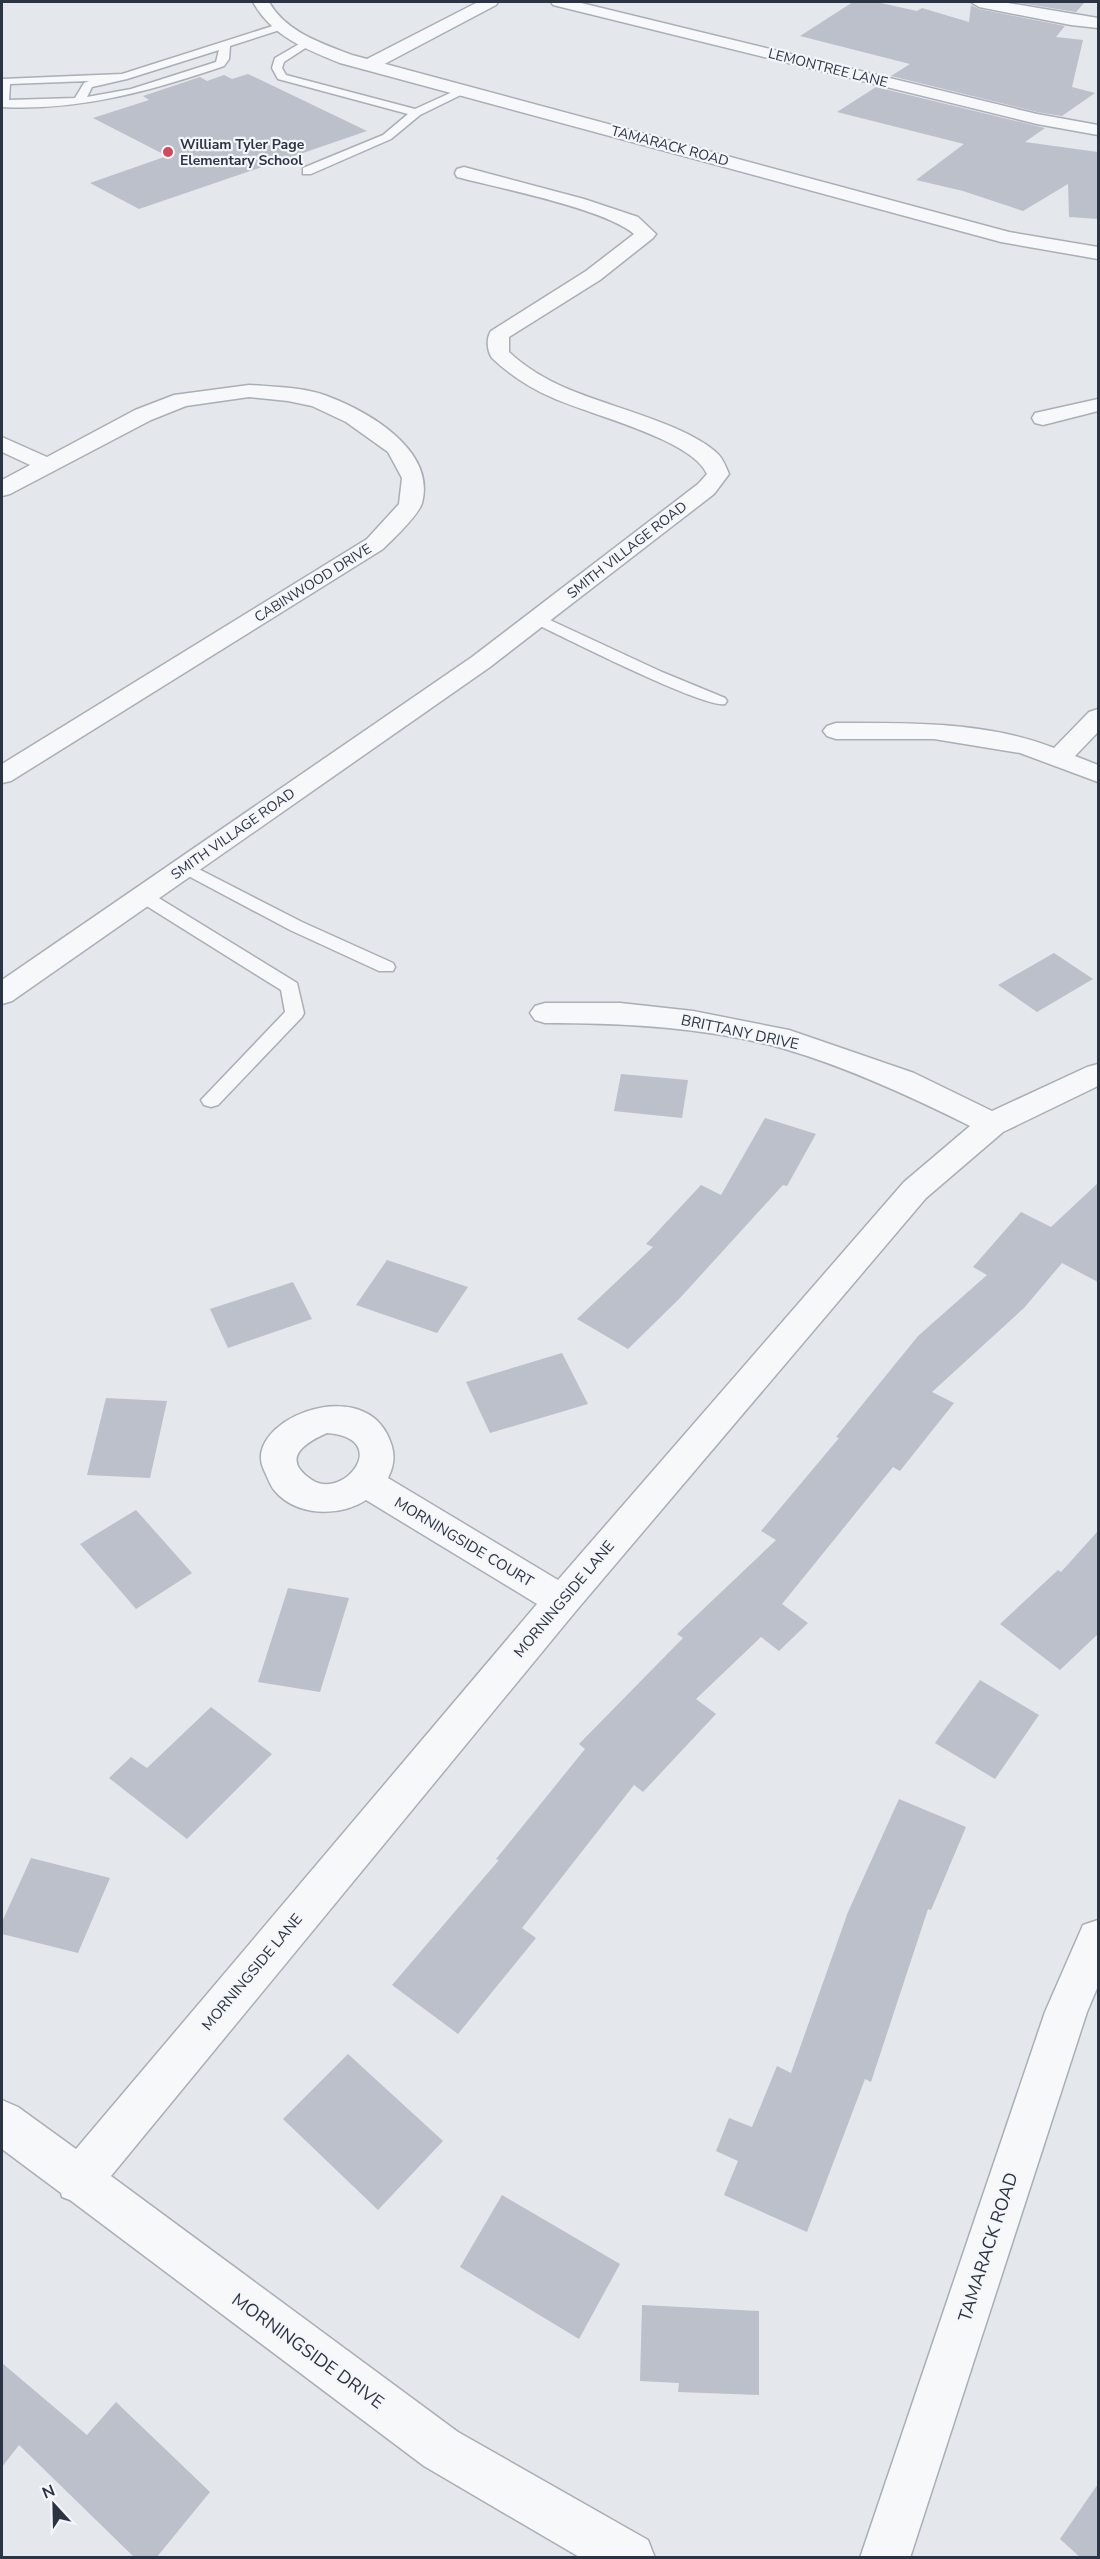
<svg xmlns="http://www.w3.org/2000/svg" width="1100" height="2559" viewBox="0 0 1100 2559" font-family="'Nunito Sans',sans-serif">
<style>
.building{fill:#bbc0ca}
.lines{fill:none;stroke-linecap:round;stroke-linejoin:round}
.service-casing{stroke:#a9aeb7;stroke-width:3}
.minor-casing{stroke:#a9aeb7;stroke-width:3}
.tertiary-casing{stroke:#a9aeb7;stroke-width:3}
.service{fill:#f7f8fa;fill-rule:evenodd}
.minor{fill:#f7f8fa;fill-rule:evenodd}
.tertiary{fill:#f7f8fa;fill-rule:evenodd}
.poi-dot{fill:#d1495b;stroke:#f4f6f9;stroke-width:2}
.labels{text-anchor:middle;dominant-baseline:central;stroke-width:4.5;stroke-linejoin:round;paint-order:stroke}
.far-street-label{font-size:14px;fill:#2b3445;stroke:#f4f6f9}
.far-poi-label{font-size:14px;font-weight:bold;fill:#2b3445;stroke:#f4f6f9;text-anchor:start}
.street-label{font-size:15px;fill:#2b3445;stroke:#f4f6f9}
.near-street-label{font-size:18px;fill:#2b3445;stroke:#f4f6f9}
</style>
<rect width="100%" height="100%" fill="#e4e7ec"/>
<g class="building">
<path d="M853,2H876L917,11L922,8L969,22L971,5L979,9L1065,26L1056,37L1083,40L1072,87L1095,93L1062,116L1037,112L891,76L910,64L800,36Z"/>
<path d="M1013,2H1085L1076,12Z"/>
<path d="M248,74L367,131L139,209L90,183L167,156L93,118L149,100L143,96L200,77L207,81L224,75L232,79Z"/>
<path d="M876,87L1045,128L1025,142L1098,152V219L1069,217L1068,184L1023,211L963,191L916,180L964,144L837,112Z"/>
<path d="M1054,953L1093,979L1037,1012L998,985Z"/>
<path d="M621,1074L688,1080L682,1118L614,1111Z"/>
<path d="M765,1118L816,1134L787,1186L783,1185L680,1298L628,1349L577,1319L653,1247L646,1244L701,1185L721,1195Z"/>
<path d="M1098,1183V1282L1062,1263L1024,1308L932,1392L954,1403L900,1471L893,1467L782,1604L808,1623L779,1651L761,1637L696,1699L716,1714L643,1792L634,1785L522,1928L536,1938L458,2034L392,1985L499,1860L496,1859L585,1749L579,1744L683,1638L677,1634L776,1540L761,1531L839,1438L836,1437L918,1336L987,1275L973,1267L1021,1212L1051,1227Z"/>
<path d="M387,1260L468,1287L437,1333L356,1305Z"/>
<path d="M293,1282L312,1319L228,1348L210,1309Z"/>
<path d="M562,1353L588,1404L490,1433L466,1382Z"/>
<path d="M106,1398L167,1401L150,1478L87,1475Z"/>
<path d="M136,1510L192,1573L136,1609L80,1544Z"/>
<path d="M1098,1531V1634L1060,1670L1000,1624L1058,1570L1061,1572Z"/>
<path d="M288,1588L349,1598L320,1692L258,1682Z"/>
<path d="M980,1680L1039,1715L995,1779L935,1743Z"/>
<path d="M211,1707L272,1754L187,1839L109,1778L131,1757L147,1768Z"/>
<path d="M899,1799L966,1827L931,1910L928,1909L871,2082L865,2079L807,2232L724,2195L738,2161L716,2151L729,2118L752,2127L777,2066L791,2073L848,1912Z"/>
<path d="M31,1858L110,1878L78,1953L2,1934V1922Z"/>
<path d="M348,2054L443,2141L378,2210L283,2119Z"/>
<path d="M502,2195L620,2264L579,2339L460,2267Z"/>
<path d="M642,2305L759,2311V2395L678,2392L679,2383L640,2381Z"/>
<path d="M2,2363L87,2435L116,2402L210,2492L156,2558H135L19,2445L2,2467Z"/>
<path d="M1098,2484V2558H1081L1060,2539Z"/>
</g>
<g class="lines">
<defs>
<g id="service">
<path d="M282,23L286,24V28L230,46L229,59L224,66C151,91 79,111 2,107V79L122,74ZM219,50L216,62L131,89L87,97L92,87L127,79ZM89,81L84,83L75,98L9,100L10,84Z"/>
<path d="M306,40L311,43L310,45L284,62L282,68L286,75L415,109L459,89H467L469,91L420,115L391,139L311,174H303V168L383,135L408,114L278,79L272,68L275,58Z"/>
<path d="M537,614L662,672L725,698L727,701L725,704C705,709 559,635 532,622L529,619Z"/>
<path d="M185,862L302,922L393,963L395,967L393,971H379L290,930L179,871L176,867L179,863Z"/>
<path d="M143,890L149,892L297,983L304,1013L302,1017L218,1105L211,1107L204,1105L201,1100L285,1012L281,990L137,900L134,896L137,892Z"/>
</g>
<g id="minor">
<path d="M478,2H498L496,5L375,69H363L360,65L363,61Z"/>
<path d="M551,2H577L1037,114L1098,125V135L1037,124L553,5Z"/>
<path d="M971,2H1002L1098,18V28L1071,25L979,7Z"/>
<path d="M464,167L584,199L638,217L656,234L653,238L600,280L509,337V352C526,368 547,380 568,389C609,407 687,424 718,454C723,459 726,467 729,474L714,494L490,667L12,1001L2,1004V980L472,657L698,484L707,474C692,439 588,414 553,398C530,388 510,375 492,358C487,351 486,338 491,331L586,271L634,234C605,209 499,188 457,177L455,173L457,169Z"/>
<path d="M249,385C274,387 303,387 327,396C369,412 436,450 422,503C418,516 393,539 383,549L11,781L2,783V764L367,539L399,504L402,478L388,452L346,422L312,406L288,401L249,397L186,406L151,420L10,494L2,496V480L30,465L2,452V437L47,457L135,410L174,395Z"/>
<path d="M1098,399V411L1043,425L1035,423L1032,418L1035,413Z"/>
<path d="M1098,709V732L1075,756L1098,765V782L1020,753L934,739H836L827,736L823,731L827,726L836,723C909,723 985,721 1054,748L1089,712Z"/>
<path d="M545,1003H620L693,1011L789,1030L914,1073L992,1111L1087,1067L1098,1064V1086L1003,1132L926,1198L575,1612L111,2176L458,2432L648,2540L655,2558H581L424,2466L70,2200L62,2197L61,2193L2,2149V2100L18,2107L76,2149L537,1604L366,1500C340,1517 296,1517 274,1490C270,1485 267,1476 264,1470C241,1423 356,1374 387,1434C395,1450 396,1462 388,1478L558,1580L904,1182L970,1126C910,1096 849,1068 785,1049C707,1027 625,1023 545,1023L535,1020L530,1013L535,1006ZM327,1433C393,1438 344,1501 312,1480C280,1459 304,1443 327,1433Z"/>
</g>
<g id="tertiary">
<path d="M253,2H269C286,32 321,43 352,55L1009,232L1098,247V259L1001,242L340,63C305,49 272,36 253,2Z"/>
<path d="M1098,1920V1986L1087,2012L910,2558H860L1045,2012L1083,1925Z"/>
</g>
</defs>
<use href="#service" class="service-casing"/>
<use href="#minor" class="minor-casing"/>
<use href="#tertiary" class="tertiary-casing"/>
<use href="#service" class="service"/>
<use href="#minor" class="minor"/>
<use href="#tertiary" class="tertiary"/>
</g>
<circle class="poi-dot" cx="168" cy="152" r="6"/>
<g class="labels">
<g class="far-street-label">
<text transform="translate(828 68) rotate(14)">LEMONTREE LANE</text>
<text transform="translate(670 146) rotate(15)">TAMARACK ROAD</text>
<text transform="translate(627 550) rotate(-38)">SMITH VILLAGE ROAD</text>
<text transform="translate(313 583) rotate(-32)">CABINWOOD DRIVE</text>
<text transform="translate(233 834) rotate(-35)">SMITH VILLAGE ROAD</text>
</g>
<g class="far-poi-label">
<text x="180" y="144">William Tyler Page<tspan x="180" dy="16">Elementary School</tspan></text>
</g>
<g class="street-label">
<text transform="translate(740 1032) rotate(12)">BRITTANY DRIVE</text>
<text transform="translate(464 1542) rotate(31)">MORNINGSIDE COURT</text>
<text transform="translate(564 1599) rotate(-50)">MORNINGSIDE LANE</text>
<text transform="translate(252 1972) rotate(-50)">MORNINGSIDE LANE</text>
</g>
<g class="near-street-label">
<text transform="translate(988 2247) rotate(-72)">TAMARACK ROAD</text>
<text transform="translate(308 2351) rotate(36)">MORNINGSIDE DRIVE</text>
</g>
</g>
<rect width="1100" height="2559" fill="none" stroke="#2b3445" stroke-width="6"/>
<g transform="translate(54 2505) rotate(338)" stroke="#f4f6f9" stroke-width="4.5" paint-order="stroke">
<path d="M0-4.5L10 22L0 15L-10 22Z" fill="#2b3445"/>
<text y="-9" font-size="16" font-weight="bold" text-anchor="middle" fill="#2b3445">N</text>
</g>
</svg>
